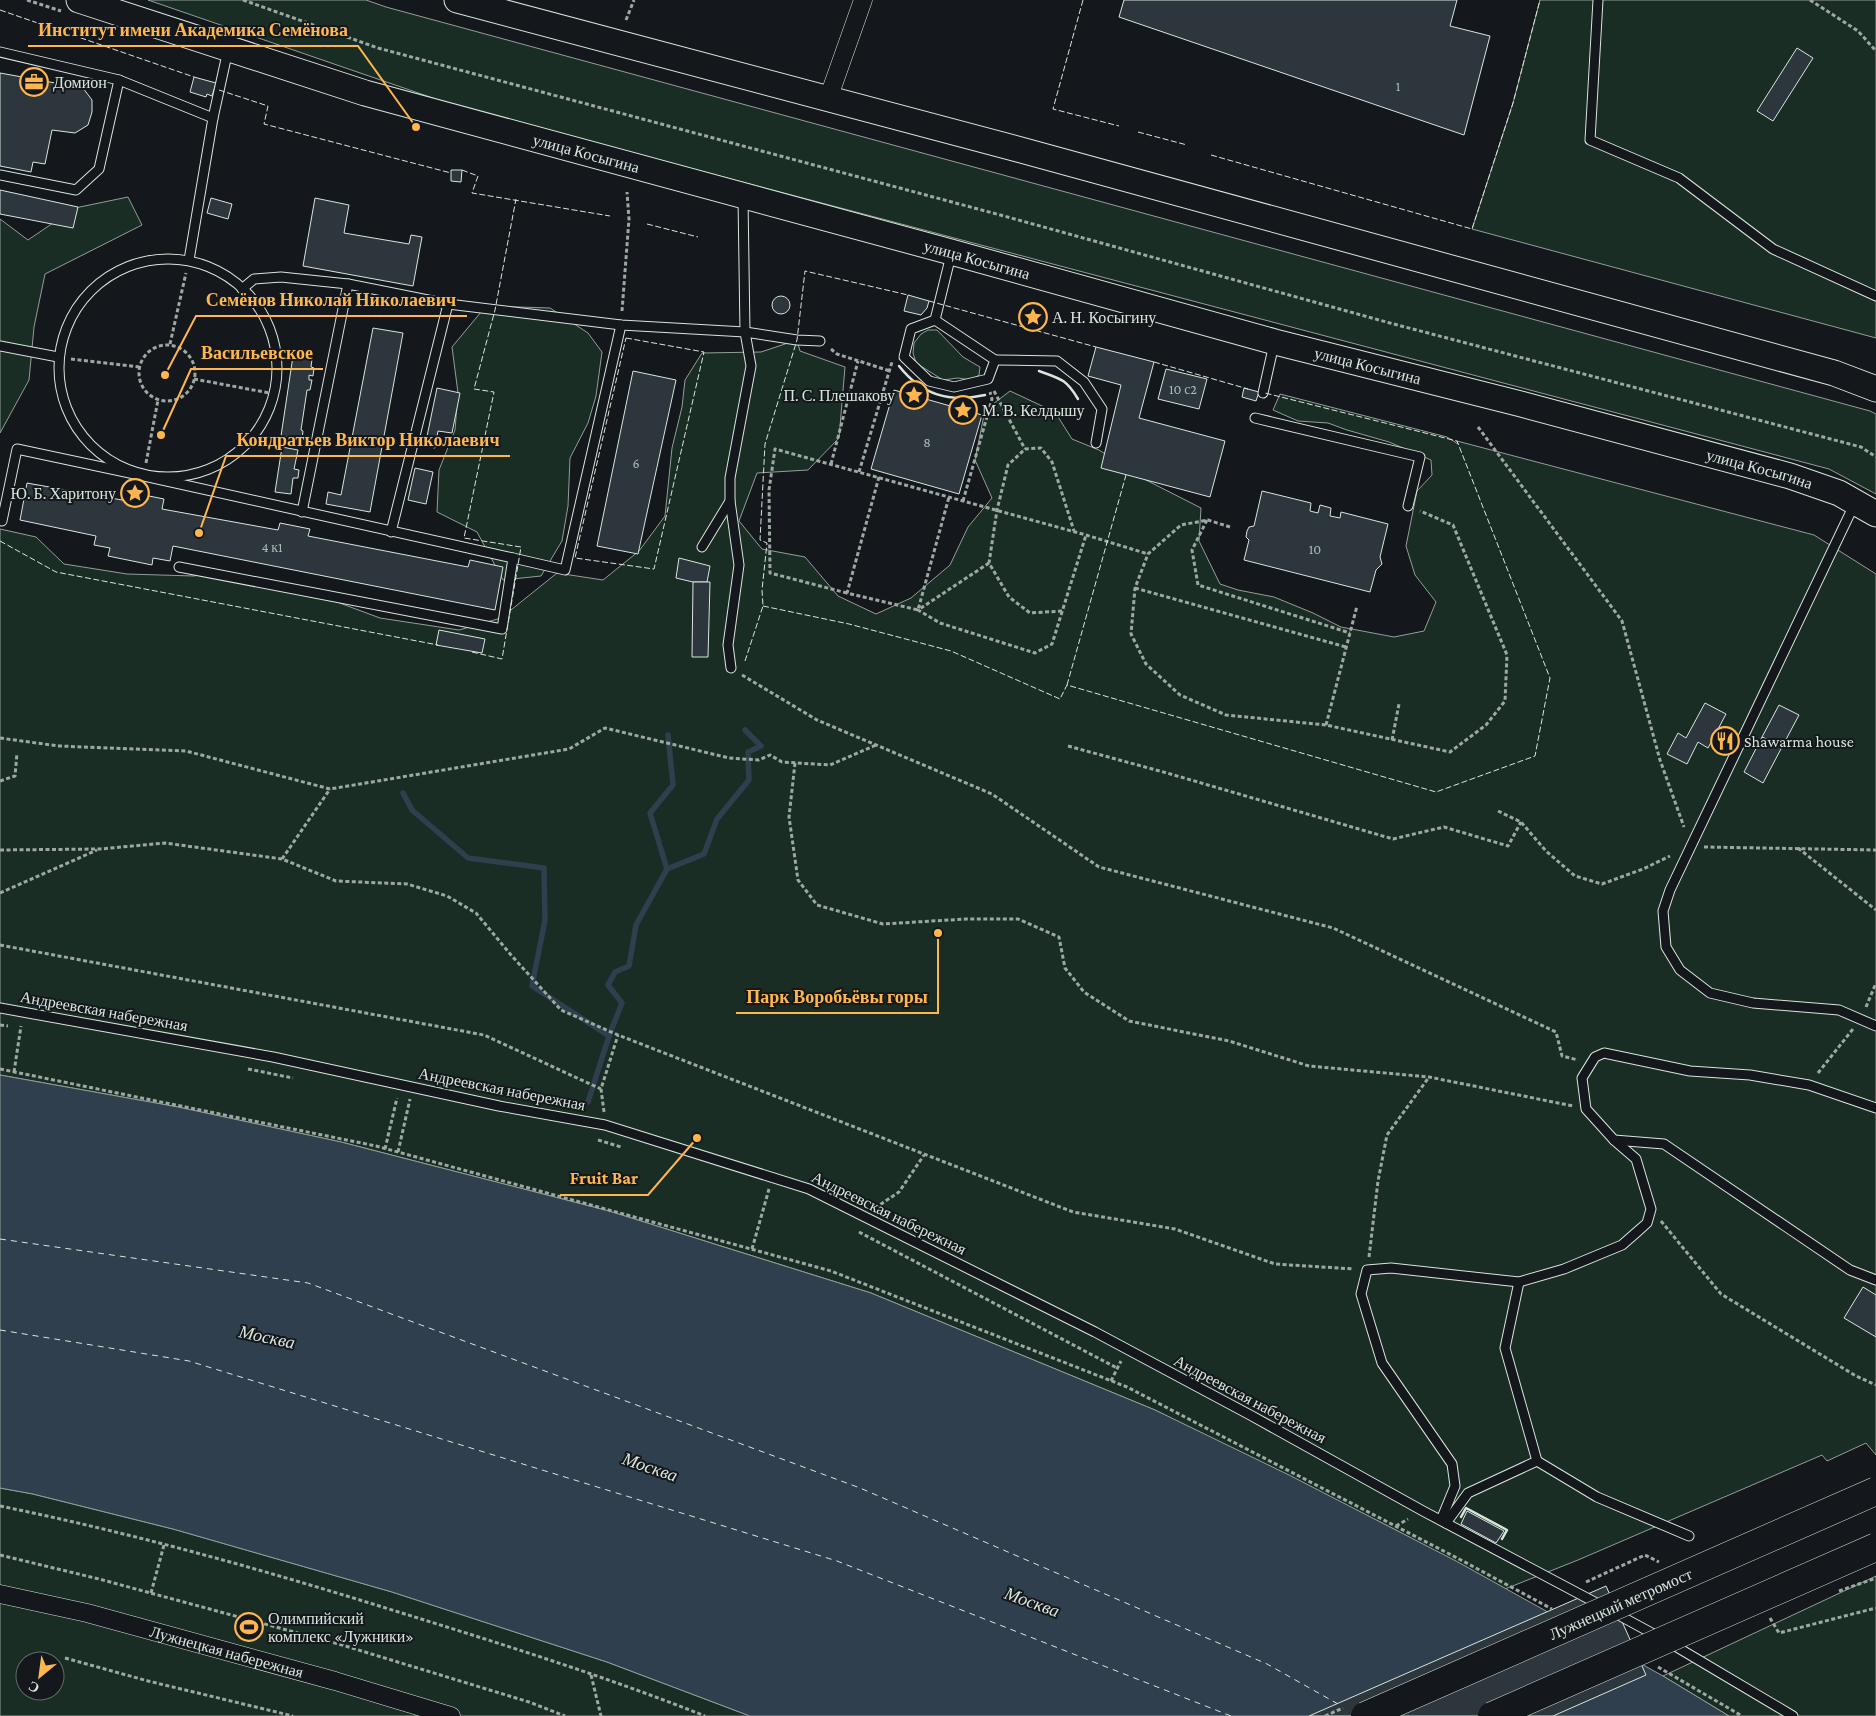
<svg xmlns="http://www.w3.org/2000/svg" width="1876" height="1716" viewBox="0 0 1876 1716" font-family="'Crimson Pro',serif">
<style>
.green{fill:#1a2d24;stroke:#939e99;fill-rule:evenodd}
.water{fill:#2f3f4d;stroke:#939e99}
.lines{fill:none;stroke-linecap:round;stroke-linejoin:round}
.stream{stroke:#2f3f4d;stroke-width:5.5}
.ferry{stroke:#d8e6dc;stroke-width:1;stroke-dasharray:6 5;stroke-linecap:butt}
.building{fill:#2c363c;stroke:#d8e6dc}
.service-casing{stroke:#d8e6dc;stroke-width:11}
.minor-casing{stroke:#d8e6dc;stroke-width:19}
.secondary-casing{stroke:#d8e6dc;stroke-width:27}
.path{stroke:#9da8a2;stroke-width:3;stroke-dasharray:4 2.5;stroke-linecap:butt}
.service{stroke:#14181c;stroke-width:9}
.minor{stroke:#14181c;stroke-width:18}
.secondary{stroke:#14181c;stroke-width:25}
.primary-bridge-casing{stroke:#d8e6dc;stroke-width:29;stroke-linecap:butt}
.path-bridge{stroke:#9da8a2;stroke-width:3;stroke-dasharray:4 2.5;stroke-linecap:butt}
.primary-bridge{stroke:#14181c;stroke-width:28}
.fence{stroke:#d8e6dc;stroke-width:1;stroke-dasharray:6 2.5;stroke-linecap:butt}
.wall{stroke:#d8e6dc;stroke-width:2.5}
.labels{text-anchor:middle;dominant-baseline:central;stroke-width:4;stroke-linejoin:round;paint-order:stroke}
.number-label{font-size:14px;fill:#adbab4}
.poi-label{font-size:16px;fill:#d8e6dc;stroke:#14181c;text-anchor:start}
.street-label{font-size:16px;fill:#d8e6dc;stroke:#14181c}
.water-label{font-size:18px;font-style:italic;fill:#d8e6dc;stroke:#14181c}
.leader{fill:none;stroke:#ffb74d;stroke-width:2}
.callout-dot{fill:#ffb74d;stroke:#14181c;stroke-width:2}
.callout-label{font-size:18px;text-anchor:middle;font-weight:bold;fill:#ffb74d;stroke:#14181c;stroke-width:4;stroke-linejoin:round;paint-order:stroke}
</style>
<rect width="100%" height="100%" fill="#14181c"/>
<g class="green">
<path d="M148,0H366L386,7L1870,411L1876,414V494L1829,469L462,108Z"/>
<path d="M1540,0H1876V338L1472,229L1513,103Z"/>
<path d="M128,197L142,225L45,274L34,327L29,380L0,433V219L28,240L75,208Z"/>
<path d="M486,306L550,308L588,333L602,352L596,396L588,423L570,458L568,506L562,541L541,576L503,580L477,532L437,512L439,470L455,430L458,393L452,347Z"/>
<path d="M928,330H937L963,357L980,367L979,375L971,380L958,378L943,380L916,363L913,353L914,343L921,334Z"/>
<path d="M797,340L800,351L845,367L839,438L808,470L757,473L739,521L762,549L805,557L838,596L876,614L911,598L950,565L968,527L992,498L975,460L985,410L1010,391L1055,412L1072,439L1099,450L1144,479L1201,508L1199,541L1220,584L1238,590L1274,597L1313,613L1341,627L1394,637L1424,631L1436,602L1415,575L1406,546L1417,491L1432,475L1431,460L1389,442L1347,430L1328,423L1298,421L1273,410L1280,394L1447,437L1458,444L1457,441L1814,535L1876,574V1455L1866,1443L1827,1461L1822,1455L1578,1560L1505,1589L1394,1529L1155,1410L871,1293L609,1211L341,1142L178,1107L0,1075V529L36,537L64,564L127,574L194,576L219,571L318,595L380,618L459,630L501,618L557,573L603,580L639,551L665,516L672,448L682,407L685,380L702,353L761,352Z"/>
<path d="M0,1488L33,1494L173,1529L392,1592L607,1662L750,1716H0ZM25,1661H55V1691H25Z"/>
<path d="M1876,1576V1716H1729L1663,1676Z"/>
</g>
<path class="water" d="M0,1075L178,1107L341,1142L609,1211L871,1293L1155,1410L1289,1475L1456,1561L1663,1676L1729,1716H750L607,1662L392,1592L173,1529L33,1494L0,1488Z"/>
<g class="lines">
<g class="stream">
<path d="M403,793L412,810L468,858L544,868L545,920L532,986L609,1036"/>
<path d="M667,869L704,854L717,819L749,780L748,752L761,746L745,730"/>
<path d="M588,1102L609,1036L622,1003L608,985L615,972L629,966L636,925L667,869L650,813L673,785L668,735"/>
</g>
<g class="ferry">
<path d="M0,1239L308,1283L860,1488L1267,1664L1338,1704"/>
<path d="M0,1330L189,1361L837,1561L1231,1716"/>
</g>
</g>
<g class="building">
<path d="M1124,0H1457L1450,26L1490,36L1464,135L1119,17Z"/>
<path d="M1797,48L1813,58L1773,121L1757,111Z"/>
<path d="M0,73L83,88L92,100V112L88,125L75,133L52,130L45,164L33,162L31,172L0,166Z"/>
<path d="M194,77L216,83L212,96L207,94L206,97L190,92Z"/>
<path d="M451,170H462L461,182L451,181Z"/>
<path d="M0,190L78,207L73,228L0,214Z"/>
<path d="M211,198L232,204L228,219L207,213Z"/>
<path d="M315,198L349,205L344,233L409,244L411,235L422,237L413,286L303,266Z"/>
<path d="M908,295L929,301L927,308L921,315L904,311Z"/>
<circle cx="781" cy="305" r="9"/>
<path d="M373,328L403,333L370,512L326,504L328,492L341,495Z"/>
<path d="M1096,347L1154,362L1139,418L1225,441L1210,497L1101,468L1121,385L1088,376Z"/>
<path d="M293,356L312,359L311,367L314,368L313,376L309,375V380H312L310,390H307L301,430L303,431L302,439L281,436Z"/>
<path d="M1166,369L1207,379L1199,409L1158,399Z"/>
<path d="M633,371L676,380L638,554L597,546Z"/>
<path d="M437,388L460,393L452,433L438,431L435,448L425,446Z"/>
<path d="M1244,388L1259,392L1256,401L1242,397Z"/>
<path d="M894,390L982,415L959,494L871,469Z"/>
<path d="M282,447L298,450L294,469L299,470L298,478H293L291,494L275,492Z"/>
<path d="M415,468L433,472L426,504L408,500Z"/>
<path d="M27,483L122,500L124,491L164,499L162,509L278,530L280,523L310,529L308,536L468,567L470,560L503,567L495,610L173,546L170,561L153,558L152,565L108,556L110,548L94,545L96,536L20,520Z"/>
<path d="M1262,491L1311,503L1310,511L1318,513L1320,505L1331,508L1330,516L1340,518L1341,512L1388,524L1380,557L1382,564L1376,570L1370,592L1244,560L1249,540L1246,537L1247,531L1249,527L1254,526Z"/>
<path d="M679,558L710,566L707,582H693L676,578Z"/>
<path d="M693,582H710L708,657H692Z"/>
<path d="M439,630L485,639L482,653L436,645Z"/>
<path d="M1705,703L1726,714L1708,748L1698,742L1687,764L1667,754L1678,733L1686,738Z"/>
<path d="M1779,705L1799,715L1782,747L1762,737Z"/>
<path d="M1762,737L1782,747L1763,783L1744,772Z"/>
<path d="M1863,1287L1876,1295V1337L1844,1318Z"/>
<path d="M1467,1511L1504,1531L1496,1543L1461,1524Z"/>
<path d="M1606,1586L1646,1675L1553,1716H1309Z"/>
</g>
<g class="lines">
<defs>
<g id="service">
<path d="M1598,0L1590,140L1679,178L1773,249L1876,296"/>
<path d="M0,52L119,80L213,118"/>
<path d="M0,175L76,190L99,169L119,80"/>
<circle cx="168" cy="368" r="109"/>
<path d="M189,260L213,118L228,50"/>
<path d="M348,284L448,304L391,532"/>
<path d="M242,289L254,279L281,277L348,284L302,512"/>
<path d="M448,304L621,325L745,332L797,340L820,341"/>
<path d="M935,320L995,360L988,379L954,387L929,381L904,357L911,329Z"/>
<path d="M935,320L951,255"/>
<path d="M0,346L58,357"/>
<path d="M995,360L1057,361L1084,382L1102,409L1096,443"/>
<path d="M1263,393L1274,344"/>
<path d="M1255,418L1420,457L1408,506"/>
<path d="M1854,505L1670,890L1663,911L1666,947L1680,970L1710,993L1753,1003L1839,1010L1876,1026"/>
<path d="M2,521L17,449L144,476L513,558L502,629L179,567"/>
<path d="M702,547L730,501"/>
<path d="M513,558L565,570L621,325"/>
<path d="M731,668L728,645L739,565L730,501V478L751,366L745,332L743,198"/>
<path d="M0,1008L273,1057L499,1106L605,1125L809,1189L1095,1332L1252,1416L1423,1511L1602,1606"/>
<path d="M1614,1140L1664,1144L1850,1270L1876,1280"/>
<path d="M1519,1282L1505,1348L1537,1461"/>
<path d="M1441,1520L1455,1486L1452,1464L1382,1363L1361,1294L1367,1270L1391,1268L1519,1282L1564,1269L1622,1245L1638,1231L1647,1223L1651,1209L1636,1159L1614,1140L1586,1109L1582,1078L1595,1057L1604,1053L1690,1071L1750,1075L1809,1085L1876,1108"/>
<path d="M1446,1523L1468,1493L1537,1461L1597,1497L1689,1536"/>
<path d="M1613,1612L1659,1637"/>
<path d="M1670,1643L1793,1716"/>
</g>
<g id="minor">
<path d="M828,99L863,0"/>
<path id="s1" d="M0,1594L87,1613L335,1681L451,1716"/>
</g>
<g id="secondary">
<path id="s2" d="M79,0L365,93L951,252L1275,342L1521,404L1790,476L1839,493L1876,514"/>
<path d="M457,0L1021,150L1834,373L1876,389"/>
</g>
</defs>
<use href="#service" class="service-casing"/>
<use href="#minor" class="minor-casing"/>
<use href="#secondary" class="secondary-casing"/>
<g class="path">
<path d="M27,0L61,11"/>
<path d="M243,0L378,48L1004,216L1390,323L1861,447L1876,457"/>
<path d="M1810,0L1858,31L1876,51"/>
<path d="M626,20L634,0"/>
<path d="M622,311L629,219L627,192"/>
<path d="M170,344L186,273"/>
<circle cx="167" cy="373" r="28"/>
<path d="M831,349L837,354L890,371"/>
<path d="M71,359L139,367"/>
<path d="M194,379L275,394"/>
<path d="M994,391L1025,449"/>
<path d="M1478,427L1622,621L1660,760L1684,827"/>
<path d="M146,463L158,400"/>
<path d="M831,464L858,361"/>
<path d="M859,472L892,362"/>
<path d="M879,477L847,593L918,610L949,497"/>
<path d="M963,501L992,399L990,392"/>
<path d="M1207,520L1192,550L1198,585L1350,633"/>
<path d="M1230,527L1208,520L1181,525L1148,554L1135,588L1131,634L1146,664L1180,695L1226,715L1326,725L1450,752L1486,725L1505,701L1507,655L1453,525L1420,511"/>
<path d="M989,563L918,610L940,623L1035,653L1052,644L1086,535"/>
<path d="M1135,588L1346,647"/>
<path d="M847,593L770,573L769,490L775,449L1086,535L1148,554"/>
<path d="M1062,611L1030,613L1009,597L989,563L997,510L1008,465L1025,449L1041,448L1052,462L1074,531"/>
<path d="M742,675L817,720L992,794L1099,867L1333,928L1556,1032L1562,1056L1578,1060"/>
<path d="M1326,725L1357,606"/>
<path d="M0,738L59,746L186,751L330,789L569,749L605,728L729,758L759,760L770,755L782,762L830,765L876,745"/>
<path d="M1392,740L1399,704"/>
<path d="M1068,746L1167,773L1393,839L1444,827L1508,846L1521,822"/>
<path d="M795,763L789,817L798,880L817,905L883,924L966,919H1018L1059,937L1065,968L1084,992L1129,1021L1229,1041L1309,1066L1429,1077L1573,1106"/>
<path d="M0,781L15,776L17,753"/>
<path d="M1498,811L1521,822L1546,851L1575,876L1602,884L1643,869L1670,856"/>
<path d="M1704,847L1876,850"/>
<path d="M1798,848L1876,910"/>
<path d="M0,850L100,849L165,843L282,859L336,881L407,884L447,896L476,913L511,955L561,1010L618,1035L1073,1212L1175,1229L1275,1264L1354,1269"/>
<path d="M282,859L330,789"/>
<path d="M0,893L97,850"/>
<path d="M0,945L484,1035L601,1089"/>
<path d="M1866,1007L1876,983"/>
<path d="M0,1025L8,1026"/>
<path d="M0,1069L376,1146L831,1271L1127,1387L1461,1560L1552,1609"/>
<path d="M248,1069L293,1078"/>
<path d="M14,1072L21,1026"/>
<path d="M1818,1073L1853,1029"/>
<path d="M604,1112L601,1089L618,1035"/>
<path d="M598,1140L621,1147"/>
<path d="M385,1149L397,1098"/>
<path d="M398,1152L410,1099"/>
<path d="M875,1208L899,1192L924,1155"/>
<path d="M1661,1221L1721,1294L1856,1376L1876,1385"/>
<path d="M859,1232L1117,1368"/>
<path d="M752,1249L769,1189"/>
<path d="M1369,1257L1378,1181L1387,1135L1429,1077"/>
<path d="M1111,1381L1121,1361"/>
<path d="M0,1506C137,1534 271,1572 405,1614C505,1645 607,1677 705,1716"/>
<path d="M1396,1526L1408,1519"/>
<path d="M0,1555L99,1579L342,1645L529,1702L565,1716"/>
<path d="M1586,1582L1645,1555L1659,1562"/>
<path d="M1839,1591L1876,1578"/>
<path d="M151,1593L164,1545"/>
<path d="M1770,1618L1779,1633L1876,1608"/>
<path d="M65,1658L148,1681L293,1716"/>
<path d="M1658,1667L1742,1716"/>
<path d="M591,1675L601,1716"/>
</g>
<use href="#service" class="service"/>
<use href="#minor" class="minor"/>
<use href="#secondary" class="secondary"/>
<defs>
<g id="primary-bridge">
<path id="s3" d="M1365,1716L1876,1491"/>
<path d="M1492,1716L1876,1547"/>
</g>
</defs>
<use href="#primary-bridge" class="primary-bridge-casing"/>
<path class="path-bridge" d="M1325,1716L1343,1708"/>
<use href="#primary-bridge" class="primary-bridge"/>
<g class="fence">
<path d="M1083,0L1053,109L1119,126"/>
<path d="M0,10L194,77"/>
<path d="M219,90L268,106L264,124L451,173"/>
<path d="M1138,132L1187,145"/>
<path d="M1211,155L1472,229L1513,103L1540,0"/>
<path d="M462,170L478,176L472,193L610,216"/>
<path d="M647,224L698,237"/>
<path d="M929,301L1096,347"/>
<path d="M626,338L704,352L654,569L575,558Z"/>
<path d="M1154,362L1248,389"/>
<path d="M0,541L56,572L438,645"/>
<path d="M763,606L849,624L951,651L1060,699L1067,685L1436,792L1535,756L1550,678L1457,441L1265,393"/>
<path d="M472,652L502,659L521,547L464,538L494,392L474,389L495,310L516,199"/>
<path d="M745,661L763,606L762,590L767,543L760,540L765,444L797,340L805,271L908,295"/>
<path d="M1067,685L1126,475"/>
</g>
<g class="wall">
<path d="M899,366C922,395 949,403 985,395"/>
<path d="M1039,371C1061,379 1066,379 1078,399"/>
<path d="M1461,1517L1466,1508L1507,1530L1502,1539"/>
</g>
</g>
<defs>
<symbol id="office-ring" viewBox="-11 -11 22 22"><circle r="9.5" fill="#14181c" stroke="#ffb74d" stroke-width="1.5"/><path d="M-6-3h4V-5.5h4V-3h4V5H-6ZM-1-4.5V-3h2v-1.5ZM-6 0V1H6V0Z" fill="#ffb74d"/></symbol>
<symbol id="sight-ring" viewBox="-11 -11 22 22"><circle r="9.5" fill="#14181c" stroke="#ffb74d" stroke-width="1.5"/><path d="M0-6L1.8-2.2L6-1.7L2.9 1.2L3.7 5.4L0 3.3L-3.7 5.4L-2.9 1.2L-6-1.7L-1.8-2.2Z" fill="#ffb74d"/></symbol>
<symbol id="restaurant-ring" viewBox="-11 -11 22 22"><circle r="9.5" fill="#14181c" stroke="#ffb74d" stroke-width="1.5"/><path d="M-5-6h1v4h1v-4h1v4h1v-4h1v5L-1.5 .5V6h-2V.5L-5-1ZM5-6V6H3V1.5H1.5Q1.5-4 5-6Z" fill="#ffb74d"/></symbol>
<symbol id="stadium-ring" viewBox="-11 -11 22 22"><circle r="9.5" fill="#14181c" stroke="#ffb74d" stroke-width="1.5"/><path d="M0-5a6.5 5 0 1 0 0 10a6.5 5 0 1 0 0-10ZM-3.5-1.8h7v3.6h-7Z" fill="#ffb74d"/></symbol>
</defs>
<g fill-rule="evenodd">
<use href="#office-ring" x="18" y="66" width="32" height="32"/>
<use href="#sight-ring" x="1017" y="301" width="32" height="32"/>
<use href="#sight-ring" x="898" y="379" width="32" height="32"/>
<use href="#sight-ring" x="947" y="394" width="32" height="32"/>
<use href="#sight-ring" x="119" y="477" width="32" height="32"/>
<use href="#restaurant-ring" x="1709" y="725" width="32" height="32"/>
<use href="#stadium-ring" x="233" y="1611" width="32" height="32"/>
</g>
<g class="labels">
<g class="number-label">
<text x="1398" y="86">1</text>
<text x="1183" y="389">10 с2</text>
<text x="927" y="442">8</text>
<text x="636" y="463">6</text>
<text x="272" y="547">4 к1</text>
<text x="1315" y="549">10</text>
</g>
<g class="poi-label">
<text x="53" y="82">Домион</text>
<text x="1052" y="317">А. Н. Косыгину</text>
<text x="895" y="395" text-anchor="end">П. С. Плешакову</text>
<text x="982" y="410">М. В. Келдышу</text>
<text x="116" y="493" text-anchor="end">Ю. Б. Харитону</text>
<text x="1744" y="741">Shawarma house</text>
<text x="268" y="1618">Олимпийский<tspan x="268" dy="18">комплекс «Лужники»</tspan></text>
</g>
<g class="street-label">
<text stroke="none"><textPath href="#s2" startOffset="530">улица Косыгина</textPath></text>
<text stroke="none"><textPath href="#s2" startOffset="935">улица Косыгина</textPath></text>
<text stroke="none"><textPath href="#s2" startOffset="1340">улица Косыгина</textPath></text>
<text stroke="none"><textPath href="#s2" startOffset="1745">улица Косыгина</textPath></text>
<text transform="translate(104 1011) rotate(10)">Андреевская набережная</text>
<text transform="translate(502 1089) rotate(11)">Андреевская набережная</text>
<text transform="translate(889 1213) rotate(26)">Андреевская набережная</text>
<text transform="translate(1250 1399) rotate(28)">Андреевская набережная</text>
<text stroke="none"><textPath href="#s3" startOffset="279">Лужнецкий метромост</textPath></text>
<text stroke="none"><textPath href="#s1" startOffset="234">Лужнецкая набережная</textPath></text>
</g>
<g class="water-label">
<text transform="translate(267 1337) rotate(12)">Москва</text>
<text transform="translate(650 1467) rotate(19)">Москва</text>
<text transform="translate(1032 1602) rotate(20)">Москва</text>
</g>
</g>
<path class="leader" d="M416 127L358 46H28M165 375L196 316H467M161 435L191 369H323M199 533L226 456H510M938 933L938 1013H736M697 1138L648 1195H560"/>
<g class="callout-dot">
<circle cx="416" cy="127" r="5"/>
<circle cx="165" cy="375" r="5"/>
<circle cx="161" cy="435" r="5"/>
<circle cx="199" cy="533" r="5"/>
<circle cx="938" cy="933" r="5"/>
<circle cx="697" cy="1138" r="5"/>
</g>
<g class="callout-label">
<text x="193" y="36">Институт имени Академика Семёнова</text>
<text x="331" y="306">Семёнов Николай Николаевич</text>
<text x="257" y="359">Васильевское</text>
<text x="368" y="446">Кондратьев Виктор Николаевич</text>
<text x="837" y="1003">Парк Воробьёвы горы</text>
<text x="604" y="1184">Fruit Bar</text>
</g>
<g transform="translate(40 1676) rotate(209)"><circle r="24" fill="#14181c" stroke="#626a69"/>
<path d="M0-4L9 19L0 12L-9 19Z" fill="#ffb74d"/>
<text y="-8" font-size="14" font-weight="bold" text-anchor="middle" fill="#d8e6dc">С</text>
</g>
</svg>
